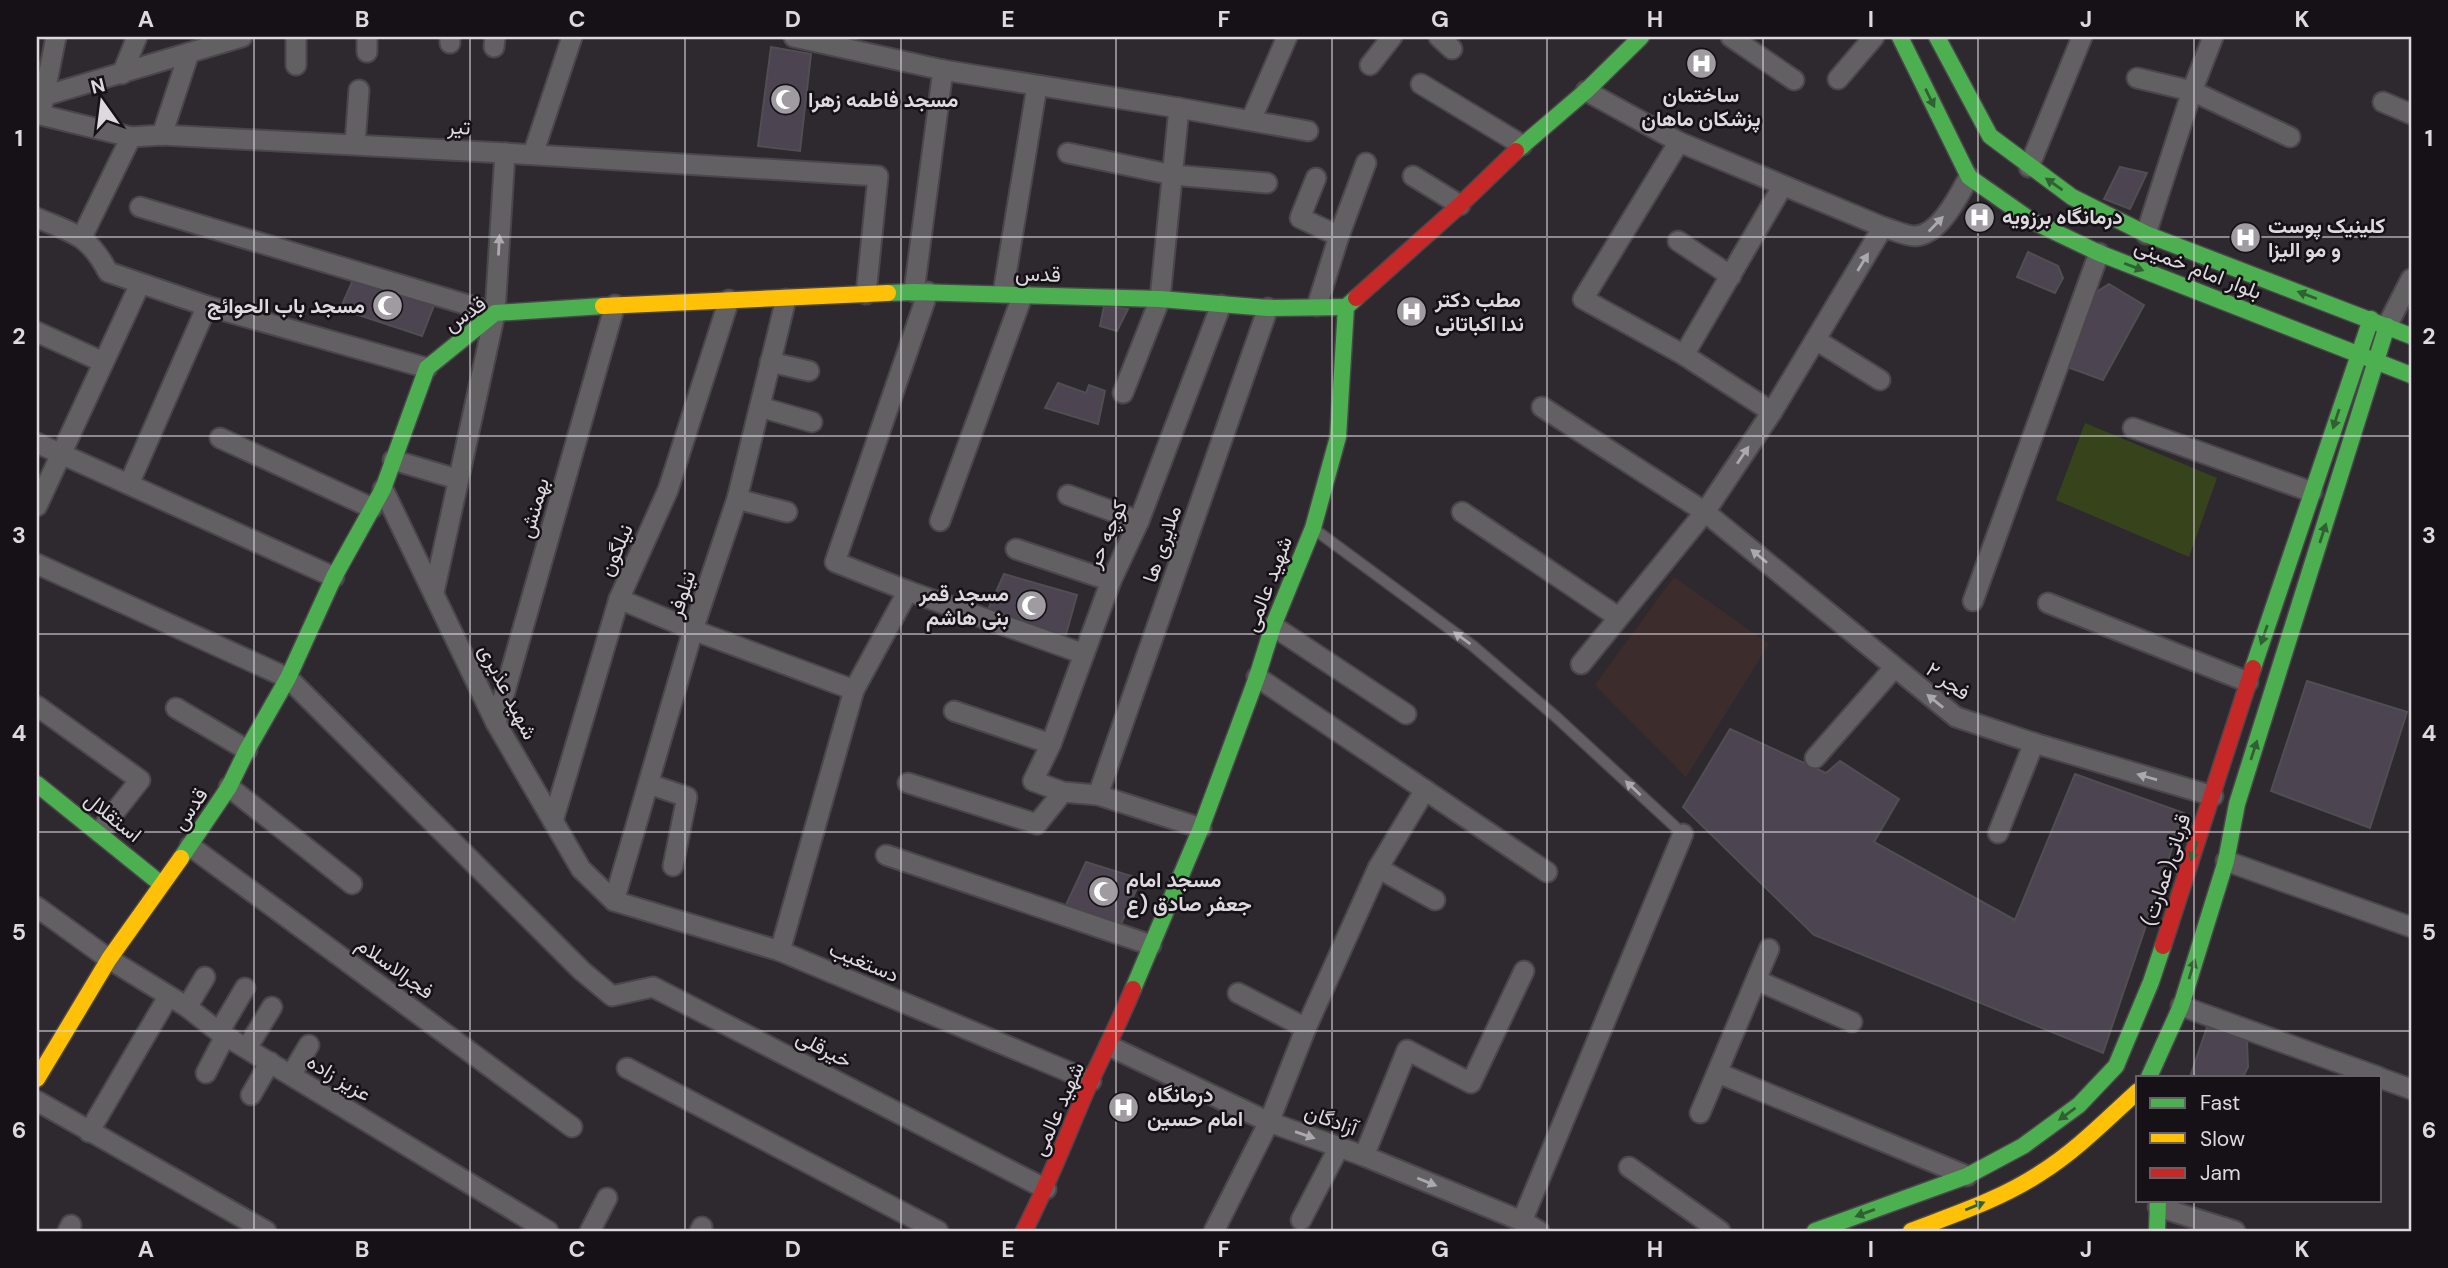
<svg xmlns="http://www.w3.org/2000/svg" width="2448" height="1268" viewBox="0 0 2448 1268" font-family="'DM Sans',Vazirmatn,sans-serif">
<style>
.education{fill:#3d2c2c}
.green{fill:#37441b}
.building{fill:#4c4450;stroke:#514e53;stroke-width:2}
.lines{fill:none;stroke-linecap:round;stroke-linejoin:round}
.lane-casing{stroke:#4a464b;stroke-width:13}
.street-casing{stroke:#4a464b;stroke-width:23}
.fast-casing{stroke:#4a464b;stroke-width:19}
.slow-casing{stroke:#4a464b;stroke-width:19}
.jam-casing{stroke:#4a464b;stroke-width:19}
.lane{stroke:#636064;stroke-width:10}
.street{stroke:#636064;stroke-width:19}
.fast{stroke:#4caf50;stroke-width:16}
.slow{stroke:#ffc107;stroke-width:16}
.jam{stroke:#c62828;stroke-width:16}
.oneway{fill:#306033}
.oneway2{fill:#aca9ae}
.grid{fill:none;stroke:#ddd9df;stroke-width:2;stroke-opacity:0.55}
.labels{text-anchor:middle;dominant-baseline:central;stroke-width:5;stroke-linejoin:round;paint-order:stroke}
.poi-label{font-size:21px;font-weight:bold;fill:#ddd9df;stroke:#151116;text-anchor:start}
.street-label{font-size:21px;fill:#ddd9df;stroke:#151116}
.neatline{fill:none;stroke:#ddd9df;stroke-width:2.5}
.grid-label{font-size:23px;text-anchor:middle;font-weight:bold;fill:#ddd9df}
</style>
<rect width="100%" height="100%" fill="#2d292f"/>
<path class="education" d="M1674,577L1769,644L1686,777L1595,685Z"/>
<path class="green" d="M2085,423L2217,478L2189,557L2056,500Z"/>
<g class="building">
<path d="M771,47L811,54L800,151L758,146Z"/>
<path d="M2120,167L2147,173L2130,209L2104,199Z"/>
<path d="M2028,252L2058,266L2063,278L2055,293L2017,277Z"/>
<path d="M354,278L435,303L422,336L340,309Z"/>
<path d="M2109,284L2144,305L2103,380L2067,367L2095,293Z"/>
<path d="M1104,306L1128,309L1117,331L1100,326Z"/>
<path d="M1058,383L1086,393L1089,385L1105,391L1098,424L1045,408Z"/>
<path d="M1004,574L1077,595L1065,638L985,616Z"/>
<path d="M2307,681L2407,712L2370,828L2271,791Z"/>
<path d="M1730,729L1826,773L1840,761L1899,799L1874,842L2015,920L2075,774L2184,813L2103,1053L1814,935L1683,807Z"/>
<path d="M1086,862L1141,879L1121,924L1066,905Z"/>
<path d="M2207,1027L2247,1041L2248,1067L2243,1077H2204L2191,1074Z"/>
</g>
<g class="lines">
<defs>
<path id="lane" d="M1314,529L1473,646L1555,716L1683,834"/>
<g id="street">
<path d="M296,37V65"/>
<path d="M794,37L943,70L1179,108L1308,131"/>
<path d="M1439,37L1452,49"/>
<path d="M1731,37L1794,80"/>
<path d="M450,43V37"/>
<path d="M494,47L495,37"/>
<path d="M367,52V37"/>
<path d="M1370,65L1392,37"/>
<path d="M122,74L137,37"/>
<path d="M2137,78L2192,91L2290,137"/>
<path d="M1838,79L1874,37"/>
<path d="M1421,84L1522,145"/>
<path d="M1586,91L1679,142L1883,227C1893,230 1906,236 1915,236C1940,235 1959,195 1969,177"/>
<path d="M44,96L242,37"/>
<path d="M2383,102L2411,114"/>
<path d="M42,107L56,37"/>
<path d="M37,114L131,137L162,135L505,153L878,176L866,294"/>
<path d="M1251,120L1287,37"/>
<path d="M162,135L189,53"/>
<path d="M1679,142L1583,299L1684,355L1772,412"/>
<path d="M355,144L359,90"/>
<path d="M1068,153L1173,175L1267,183"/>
<path d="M533,154L572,37"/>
<path d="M2029,167L2082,37"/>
<path d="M1413,176L1460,205"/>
<path d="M1316,178L1300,218L1339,236"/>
<path d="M140,207L495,313"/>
<path d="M37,218C73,233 89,235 108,272L207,306L427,368"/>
<path d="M2146,234L2192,91L2213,37"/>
<path d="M82,237L131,137"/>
<path d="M1678,241L1731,276"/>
<path d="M914,292L943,70"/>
<path d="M928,292L835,562L908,591L1084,654"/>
<path d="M1003,293L1037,86"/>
<path d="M1317,306L1339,236L1366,163"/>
<path d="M2387,326L2411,279"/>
<path d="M37,332L103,362"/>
<path d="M1816,340L1880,380"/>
<path d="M1684,355L1782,187"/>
<path d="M770,362L809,371"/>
<path d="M1123,393L1160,299L1179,108"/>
<path d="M760,407L812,422"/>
<path d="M1542,407L1705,512L1956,717L2034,743L2213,796"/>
<path d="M2133,428L2312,492"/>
<path d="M220,438L372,508"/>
<path d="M37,443L334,577"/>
<path d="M393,460L457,479"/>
<path d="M129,484L207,306"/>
<path d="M383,489L496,723L581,869L614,901L780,951L1091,1081"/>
<path d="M1068,495L1139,521"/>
<path d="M737,499L787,512"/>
<path d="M37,506L140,284"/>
<path d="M1462,512L1618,617"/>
<path d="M940,521L1023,294"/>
<path d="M1016,549L1111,581"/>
<path d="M37,564L288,678L582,971L612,996L653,987L1046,1189"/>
<path d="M434,592L495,313L505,153"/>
<path d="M619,599L693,630L854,690"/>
<path d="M1973,601L2099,253"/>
<path d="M2048,603L2248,682"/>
<path d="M1273,626L1406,714"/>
<path d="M1581,664L1705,512L1772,412L1883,227"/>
<path d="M1257,677L1547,872"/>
<path d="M37,706L140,780L99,832"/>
<path d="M176,708L247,750"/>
<path d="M954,711L1051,744"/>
<path d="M496,723L615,305"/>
<path d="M1815,758L1894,668"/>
<path d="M908,783L1037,824L1063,792"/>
<path d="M649,784L687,797L673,866"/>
<path d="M229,787L352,884"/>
<path d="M1098,795L1268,308"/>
<path d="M553,821L619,599L668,490L729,300"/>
<path d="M1201,828L1098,795L1063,792L1033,781L1051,744L1111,581L1139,521L1221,305"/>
<path d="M1998,833L2034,743"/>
<path d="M190,846L572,1127"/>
<path d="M886,855L1151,945"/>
<path d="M2226,861L2411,927"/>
<path d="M1378,868L1435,900"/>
<path d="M614,901L693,630L737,499L786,299"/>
<path d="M37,907L109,959L187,1007L219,1032L548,1231"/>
<path d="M780,951L854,690L908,591"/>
<path d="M1756,980L1852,1022"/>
<path d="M1238,993L1306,1028"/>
<path d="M2181,1006L2379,1077"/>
<path d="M187,1007L205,977"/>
<path d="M219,1032L245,988"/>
<path d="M1109,1046L1269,1122L1364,1156L1522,1221L1539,1231"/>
<path d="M247,1048L272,1007"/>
<path d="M627,1068L938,1231"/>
<path d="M206,1073L225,1036"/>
<path d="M1718,1073L1967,1176"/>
<path d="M291,1075L309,1045"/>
<path d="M2380,1078L2411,1089"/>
<path d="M251,1095L270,1062"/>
<path d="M37,1101L266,1231"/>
<path d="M1700,1113L1769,949"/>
<path d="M89,1132L168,997"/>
<path d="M1364,1156L1407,1050L1471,1083L1524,971"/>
<path d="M1629,1167L1720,1231"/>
<path d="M2158,1207L2235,1231"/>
<path d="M1301,1220L1339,1147"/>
<path d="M1522,1221L1683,834"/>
<path d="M68,1231L71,1225"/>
<path d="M590,1231L607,1198"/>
<path d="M700,1231L702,1227"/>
<path d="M1214,1231L1269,1122L1306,1028L1378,868L1425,790"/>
</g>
<g id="fast">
<path d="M1900,37L1969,177L2032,221L2099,253L2411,375"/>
<path d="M1937,37L1990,136L2072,197L2146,234L2411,336"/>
<path d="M1516,151L1586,91L1641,37"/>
<path d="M888,293L914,292L1160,299L1268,308L1346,307"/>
<path d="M2253,668L2371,319"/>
<path d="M37,784L161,884"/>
<path d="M181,858L229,787L247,750L288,678L334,577L383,489L427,368L495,313L603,306"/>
<path d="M1133,989L1201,828L1257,677L1273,626L1313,528L1338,437L1346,307L1356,298"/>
<path d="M2149,1077L2181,1006L2226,861L2237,804L2387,326"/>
<path d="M1815,1231L1967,1176L2023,1146L2079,1105L2116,1066L2151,982L2163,946"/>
<path d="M2157,1231L2158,1200"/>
</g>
<g id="slow">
<path d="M603,306L888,293"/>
<path d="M37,1079L109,959L181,858"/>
<path d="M1911,1231C1955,1214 1999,1200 2039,1174C2076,1151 2106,1120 2138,1091"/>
</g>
<g id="jam">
<path d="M1356,298L1460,205L1516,151"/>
<path d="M2163,946L2253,668"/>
<path d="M1024,1231C1049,1183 1068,1132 1090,1082C1105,1051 1120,1020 1133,989"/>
</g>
</defs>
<use href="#lane" class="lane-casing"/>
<use href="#street" class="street-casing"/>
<use href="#fast" class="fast-casing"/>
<use href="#slow" class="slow-casing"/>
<use href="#jam" class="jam-casing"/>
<use href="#lane" class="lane"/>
<use href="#street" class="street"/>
<use href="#fast" class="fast"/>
<use href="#slow" class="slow"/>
<use href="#jam" class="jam"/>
</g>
<defs><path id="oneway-solid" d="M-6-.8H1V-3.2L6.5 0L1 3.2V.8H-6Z" transform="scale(1.75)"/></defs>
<g class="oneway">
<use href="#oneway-solid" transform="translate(1930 98) rotate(64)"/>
<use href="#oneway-solid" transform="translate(2054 184) rotate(-145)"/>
<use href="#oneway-solid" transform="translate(2134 267) rotate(21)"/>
<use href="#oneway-solid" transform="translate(2307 295) rotate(-159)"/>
<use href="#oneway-solid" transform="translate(2336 419) rotate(108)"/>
<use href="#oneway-solid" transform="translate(2323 533) rotate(-72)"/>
<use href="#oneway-solid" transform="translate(2264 635) rotate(109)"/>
<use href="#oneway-solid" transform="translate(2254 750) rotate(-72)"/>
<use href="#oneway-solid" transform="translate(2194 851) rotate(108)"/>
<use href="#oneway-solid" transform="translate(2192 969) rotate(-73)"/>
<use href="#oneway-solid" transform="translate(2067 1114) rotate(144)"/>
<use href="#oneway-solid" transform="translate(1975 1206) rotate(-22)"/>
<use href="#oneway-solid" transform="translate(1865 1213) rotate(160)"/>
</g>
<g class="oneway2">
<use href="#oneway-solid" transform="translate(1936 224) rotate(-46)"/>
<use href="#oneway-solid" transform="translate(499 245) rotate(-87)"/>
<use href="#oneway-solid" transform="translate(1863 262) rotate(-59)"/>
<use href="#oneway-solid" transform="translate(1743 455) rotate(-56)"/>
<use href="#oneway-solid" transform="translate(1759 556) rotate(-140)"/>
<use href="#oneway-solid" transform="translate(1462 638) rotate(-144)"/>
<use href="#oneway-solid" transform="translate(1935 701) rotate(-141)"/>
<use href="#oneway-solid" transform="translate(2147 777) rotate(-164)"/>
<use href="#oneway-solid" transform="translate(1633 788) rotate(-137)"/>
<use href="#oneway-solid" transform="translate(1305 1135) rotate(19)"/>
<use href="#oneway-solid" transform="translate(1427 1182) rotate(22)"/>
</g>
<path class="grid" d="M254,37V1231M470,37V1231M685,37V1231M901,37V1231M1116,37V1231M1332,37V1231M1547,37V1231M1763,37V1231M1978,37V1231M2194,37V1077M37,237H2411M37,436H2411M37,634H2411M37,832H2411M37,1031H2411M2194,1200V1231"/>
<defs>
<symbol id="hospital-disc" viewBox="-11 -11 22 22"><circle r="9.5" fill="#9f9ba1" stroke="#151116"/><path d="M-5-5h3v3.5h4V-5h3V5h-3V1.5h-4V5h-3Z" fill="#fff"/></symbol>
<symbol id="mosque-disc" viewBox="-11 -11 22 22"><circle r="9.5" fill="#9f9ba1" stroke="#151116"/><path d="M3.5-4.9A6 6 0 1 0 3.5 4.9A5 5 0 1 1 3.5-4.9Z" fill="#fff"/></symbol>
</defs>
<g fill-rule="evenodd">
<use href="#hospital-disc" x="1684" y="46" width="35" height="35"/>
<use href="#mosque-disc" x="768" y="82" width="35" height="35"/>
<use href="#hospital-disc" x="1962" y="200" width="35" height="35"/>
<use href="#hospital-disc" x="2228" y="220" width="35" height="35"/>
<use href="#mosque-disc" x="370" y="288" width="35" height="35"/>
<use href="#hospital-disc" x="1394" y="294" width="35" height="35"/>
<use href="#mosque-disc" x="1014" y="588" width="35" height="35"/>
<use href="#mosque-disc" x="1086" y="874" width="35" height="35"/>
<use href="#hospital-disc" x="1106" y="1090" width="35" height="35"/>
</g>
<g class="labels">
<g class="poi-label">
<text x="1701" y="95" text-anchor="middle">ساختمان<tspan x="1701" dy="24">پزشکان ماهان</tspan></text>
<text x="808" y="100">مسجد فاطمه زهرا</text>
<text x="2002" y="217">درمانگاه برزویه</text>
<text x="2268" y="226">کلینیک پوست<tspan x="2268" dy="24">و مو الیزا</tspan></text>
<text x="1435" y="300">مطب دکتر<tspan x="1435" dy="24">ندا اکباتانی</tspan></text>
<text x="365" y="306" text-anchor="end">مسجد باب الحوائج</text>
<text x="1009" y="594" text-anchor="end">مسجد قمر<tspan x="1009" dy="24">بنی هاشم</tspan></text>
<text x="1126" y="880">مسجد امام<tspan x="1126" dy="24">جعفر صادق (ع</tspan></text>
<text x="1147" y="1095">درمانگاه<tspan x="1147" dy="24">امام حسین</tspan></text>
</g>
<g class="street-label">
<text transform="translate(459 127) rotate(3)">تیر</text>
<text transform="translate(2198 269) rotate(21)">بلوار امام خمینی</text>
<text transform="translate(1038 274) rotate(2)">قدس</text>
<text transform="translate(465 314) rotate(-34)">قدس</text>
<text transform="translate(534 508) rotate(-74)">بهمنش</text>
<text transform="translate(1107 534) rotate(-66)">کوچه حر</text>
<text transform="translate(1162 544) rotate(-71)">ملایری ها</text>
<text transform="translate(616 550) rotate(-66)">نیلگون</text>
<text transform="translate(1268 584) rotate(-69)">شهید عالمی</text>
<text transform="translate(682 594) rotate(-72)">نیلوفر</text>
<text transform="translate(1948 681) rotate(36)">فجر ۲</text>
<text transform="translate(508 692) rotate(63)">شهید عذیری</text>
<text transform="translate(190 809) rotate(-56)">قدس</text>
<text transform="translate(113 817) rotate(39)">استقلال</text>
<text transform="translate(2166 870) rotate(-72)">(عمارت)قربانی</text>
<text transform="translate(864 962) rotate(23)">دستغیب</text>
<text transform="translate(395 968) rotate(36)">فجرالاسلام</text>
<text transform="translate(824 1049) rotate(27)">خیرقلی</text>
<text transform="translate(339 1078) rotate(31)">عزیز زاده</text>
<text transform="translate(1058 1109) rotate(-66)">شهید عالمی</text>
<text transform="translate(1331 1120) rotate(20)">آزادگان</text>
</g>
</g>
<rect width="2448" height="1268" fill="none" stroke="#151116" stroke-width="77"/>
<rect x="2136" y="1076" width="245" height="126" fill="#151116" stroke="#656166" stroke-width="2"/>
<rect x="2150" y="1098" width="35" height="10" fill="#4caf50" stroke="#656166" stroke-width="2"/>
<text x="2200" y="1110" font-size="21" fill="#ddd9df">Fast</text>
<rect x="2150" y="1133" width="35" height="10" fill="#ffc107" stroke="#656166" stroke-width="2"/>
<text x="2200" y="1146" font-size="21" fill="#ddd9df">Slow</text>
<rect x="2150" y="1168" width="35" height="10" fill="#c62828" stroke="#656166" stroke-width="2"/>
<text x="2200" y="1180" font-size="21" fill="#ddd9df">Jam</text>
<g transform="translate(102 102) rotate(346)" stroke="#151116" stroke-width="5" paint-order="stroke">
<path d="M0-5L12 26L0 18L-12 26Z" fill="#ddd9df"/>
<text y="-10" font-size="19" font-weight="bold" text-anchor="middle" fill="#ddd9df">N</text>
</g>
<rect x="38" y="38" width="2372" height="1192" class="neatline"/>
<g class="grid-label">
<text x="146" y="27">A</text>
<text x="362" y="27">B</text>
<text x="577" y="27">C</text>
<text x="793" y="27">D</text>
<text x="1008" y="27">E</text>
<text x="1224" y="27">F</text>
<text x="1440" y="27">G</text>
<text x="1655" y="27">H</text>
<text x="1871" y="27">I</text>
<text x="2086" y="27">J</text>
<text x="2302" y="27">K</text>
<text x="19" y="146">1</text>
<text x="2429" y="146">1</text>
<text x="19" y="344">2</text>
<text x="2429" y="344">2</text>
<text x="19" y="543">3</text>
<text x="2429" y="543">3</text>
<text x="19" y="741">4</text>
<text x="2429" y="741">4</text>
<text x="19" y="940">5</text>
<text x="2429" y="940">5</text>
<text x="19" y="1138">6</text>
<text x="2429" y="1138">6</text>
<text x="146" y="1257">A</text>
<text x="362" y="1257">B</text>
<text x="577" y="1257">C</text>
<text x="793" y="1257">D</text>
<text x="1008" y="1257">E</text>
<text x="1224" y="1257">F</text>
<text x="1440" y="1257">G</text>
<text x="1655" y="1257">H</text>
<text x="1871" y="1257">I</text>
<text x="2086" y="1257">J</text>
<text x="2302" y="1257">K</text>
</g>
</svg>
